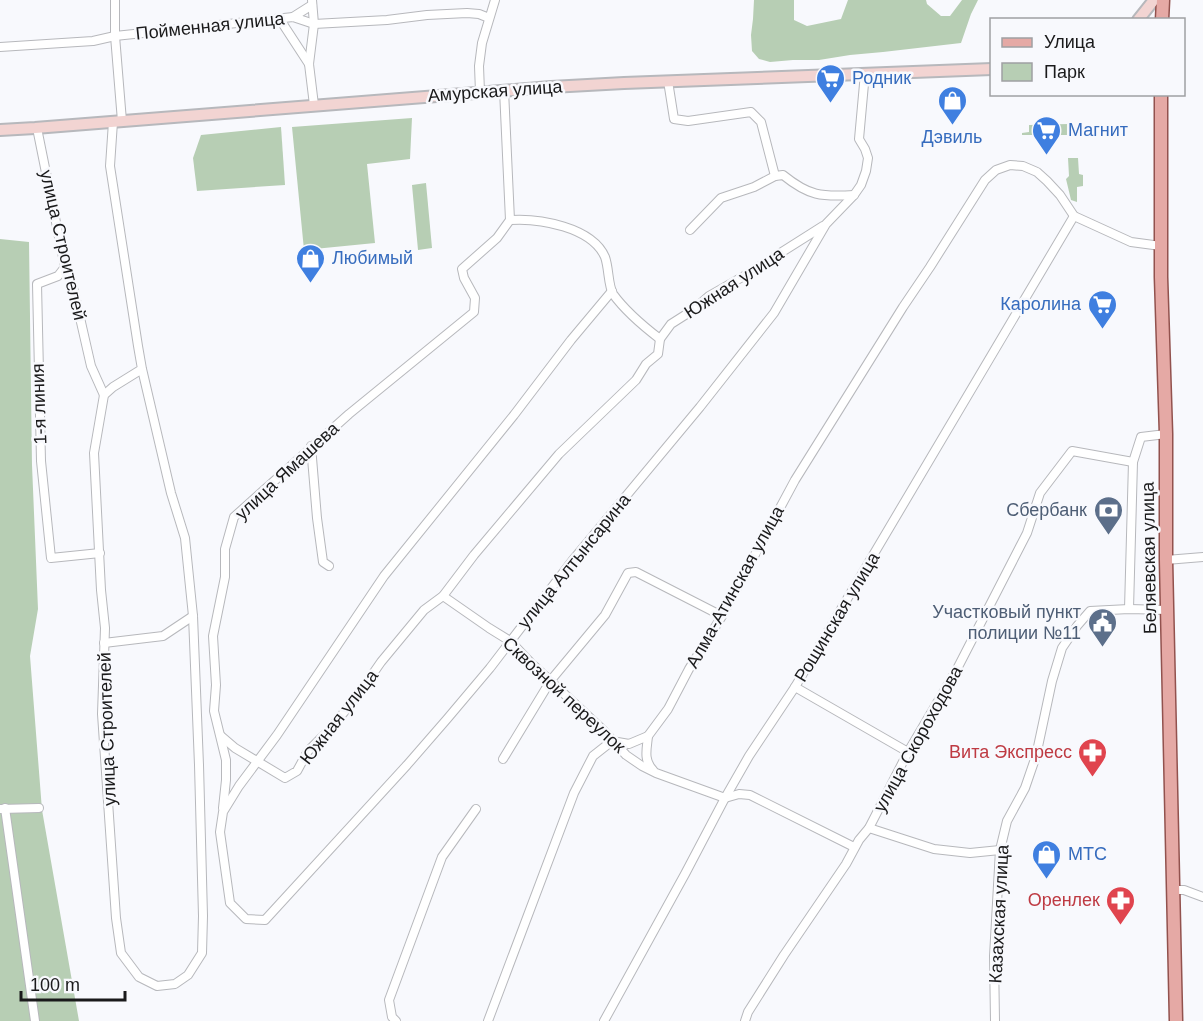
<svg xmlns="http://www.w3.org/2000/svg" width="1203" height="1021" viewBox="0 0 1203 1021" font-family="Helvetica,sans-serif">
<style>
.green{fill:#b7ceb4}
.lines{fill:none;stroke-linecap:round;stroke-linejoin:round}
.street-casing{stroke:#b7b8bc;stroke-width:10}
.secondary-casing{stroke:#b7b8bc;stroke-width:14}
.primary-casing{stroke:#92524e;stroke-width:15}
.street{stroke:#fff;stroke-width:8}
.secondary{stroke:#f2d4d2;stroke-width:10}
.primary{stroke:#e5a9a5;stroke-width:12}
.labels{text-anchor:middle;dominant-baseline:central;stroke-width:5;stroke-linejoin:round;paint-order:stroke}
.street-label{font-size:18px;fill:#1a1a1b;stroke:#f8f9fd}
.shop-label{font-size:18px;fill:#366cbe;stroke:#f8f9fd;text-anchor:start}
.service-label{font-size:18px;fill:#4e5e75;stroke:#f8f9fd;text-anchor:end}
.health-label{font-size:18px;fill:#be3a42;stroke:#f8f9fd;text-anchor:end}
</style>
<rect width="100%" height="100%" fill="#f8f9fd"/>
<g class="green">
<path d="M754,0H794V20L807,26L841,19L848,0H926L927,4L941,16H950L962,0H978L971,14L961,43L883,52L850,55L819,60H793L770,62L759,59L752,51L751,35L753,19Z"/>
<path d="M412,118L410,159L367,164L375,243L304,250L292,127Z"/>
<path d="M1068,124V135H1022V133L1029,132V125Z"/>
<path d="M281,127L285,185L197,191L193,158L201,135Z"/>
<path d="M1068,158H1078L1079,174L1083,175V186L1077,187V202L1071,200L1066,179L1069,176Z"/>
<path d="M426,183L432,248L418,250L412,185Z"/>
<path d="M0,239L29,242L32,465L38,609L30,656L42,810L79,1021H0Z"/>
</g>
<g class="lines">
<defs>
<g id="street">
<path d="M115,0V36L122,121"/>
<path d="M312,0L314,24L309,64L314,105"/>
<path d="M293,17L312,5"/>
<path d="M279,18L309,64"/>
<path d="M0,47L93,41L115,36L293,17L314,24L387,20L427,15L467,13L479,14L489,18"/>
<path d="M668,81L674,119L688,121L751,112L761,122L775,176L754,187L721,198L690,230"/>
<path d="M480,92L479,66L482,43L495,0"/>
<path d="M113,122L110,166L138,346L142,369L171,493L185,538L193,616L199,765L203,916L202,953L188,975L175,984L157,986L139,977L121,953L116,918L102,714L105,628L101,590L94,453L104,395L113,387L142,369"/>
<path d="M37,128L65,267L70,274L91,366L104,395"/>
<path d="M775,176L783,175C809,196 821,197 854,195"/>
<path d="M510,220C539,218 592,227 605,257C609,268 608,285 613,294C626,312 643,326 660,339"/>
<path d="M65,267L58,276L37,284L41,461L51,558L100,553"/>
<path d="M612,291L571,340L514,415L384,576L277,735L239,786L223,812L220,832L230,903L246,919L265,920L407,765L447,719L490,668L572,561L700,407L774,313L826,224L854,195L861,185L866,171L868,158L865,149L859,139L865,73"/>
<path d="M311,446L317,518L323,562L329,566"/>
<path d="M1166,560L1203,557"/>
<path d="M443,596L489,628L510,641L531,663L603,730L626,755L642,766L656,773L725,798L739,794L750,795L854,847"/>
<path d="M1129,609L1133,462"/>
<path d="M104,643L163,636L193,616"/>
<path d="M795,687L908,752"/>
<path d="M221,736L235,748L285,778L297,771L308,751L329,730L356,698L381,662L424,610L443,596L474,555L559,454L636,380L646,364L658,354L660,339L671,324L693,310L709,296L744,276L823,226"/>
<path d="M648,736C647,748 643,760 653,770"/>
<path d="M503,759L551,680L605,615L628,573L636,572L722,616"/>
<path d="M5,808L35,1021"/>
<path d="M223,808L226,780V760L214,711L216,685L213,636L225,577V549L234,517L349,414L474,312L475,298L464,278L462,269L497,238L510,220L504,90"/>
<path d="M1,809L39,808"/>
<path d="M869,828L934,849L970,853L1000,850"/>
<path d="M1174,890H1184L1203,897"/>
<path d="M396,1021L392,1017L389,1000L442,857L476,809"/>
<path d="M488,1021L574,793L593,756L612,741L629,744L648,736L668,709L689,669L722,616L795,480L903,307L930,267L985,180L996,170L1010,165L1023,166L1037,172L1047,181L1060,195L1074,216L1131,242L1161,246"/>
<path d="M604,1021L685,874L725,798L749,756L795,687L1074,216"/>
<path d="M745,1021L748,1012L784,955L846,864L859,840L869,828L908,752L957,669L1027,533L1040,493L1072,451L1133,462L1141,437L1166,434"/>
<path d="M995,1021L994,956L1000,850L1007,821L1025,788L1036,756L1052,681L1062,648L1077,626L1090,611L1129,609L1167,610"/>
</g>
<g id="secondary">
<path d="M1138,20L1154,0"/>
<path d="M0,130L35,128L551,87L624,83L992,69"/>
</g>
<g id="primary">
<path d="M1162,20L1163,0"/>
<path d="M1161,94V277L1166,434V560L1176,1021"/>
</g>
</defs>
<use href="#street" class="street-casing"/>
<use href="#secondary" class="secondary-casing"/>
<use href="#primary" class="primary-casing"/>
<use href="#street" class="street"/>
<use href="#secondary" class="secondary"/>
<use href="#primary" class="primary"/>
</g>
<defs>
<symbol id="supermarket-pin" viewBox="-11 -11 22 30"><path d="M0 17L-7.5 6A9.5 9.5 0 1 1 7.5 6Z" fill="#3f7fe0" stroke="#f8f9fd"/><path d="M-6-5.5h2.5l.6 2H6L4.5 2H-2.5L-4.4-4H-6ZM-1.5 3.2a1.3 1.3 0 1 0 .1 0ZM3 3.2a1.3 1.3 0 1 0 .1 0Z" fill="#fff"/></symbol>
<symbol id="shop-pin" viewBox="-11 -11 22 30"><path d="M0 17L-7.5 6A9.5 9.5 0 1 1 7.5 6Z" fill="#3f7fe0" stroke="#f8f9fd"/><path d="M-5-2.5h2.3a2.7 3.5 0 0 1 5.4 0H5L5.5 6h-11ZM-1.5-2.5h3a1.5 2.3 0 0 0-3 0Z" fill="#fff"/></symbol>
<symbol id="bank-pin" viewBox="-11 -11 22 30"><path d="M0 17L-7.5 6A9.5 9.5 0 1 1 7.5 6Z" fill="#5c6f8a" stroke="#f8f9fd"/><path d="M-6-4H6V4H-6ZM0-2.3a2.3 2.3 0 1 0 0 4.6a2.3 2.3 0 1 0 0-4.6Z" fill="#fff"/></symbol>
<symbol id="civic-pin" viewBox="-11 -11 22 30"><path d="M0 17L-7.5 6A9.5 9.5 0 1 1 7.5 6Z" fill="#5c6f8a" stroke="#f8f9fd"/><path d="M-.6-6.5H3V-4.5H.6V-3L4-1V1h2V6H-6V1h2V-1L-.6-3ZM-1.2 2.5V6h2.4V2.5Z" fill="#fff"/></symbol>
<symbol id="pharmacy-pin" viewBox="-11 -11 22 30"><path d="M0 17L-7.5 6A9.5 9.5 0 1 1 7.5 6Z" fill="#e0444e" stroke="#f8f9fd"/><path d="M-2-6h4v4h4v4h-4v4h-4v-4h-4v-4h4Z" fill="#fff"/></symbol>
</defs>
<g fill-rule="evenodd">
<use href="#supermarket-pin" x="814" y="62" width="33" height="45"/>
<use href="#shop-pin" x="936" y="84" width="33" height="45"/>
<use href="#supermarket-pin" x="1030" y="114" width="33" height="45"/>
<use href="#shop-pin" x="294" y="242" width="33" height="45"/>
<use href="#supermarket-pin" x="1086" y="288" width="33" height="45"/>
<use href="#bank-pin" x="1092" y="494" width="33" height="45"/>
<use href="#civic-pin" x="1086" y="606" width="33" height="45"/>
<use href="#pharmacy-pin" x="1076" y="736" width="33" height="45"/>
<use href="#shop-pin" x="1030" y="838" width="33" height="45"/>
<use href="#pharmacy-pin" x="1104" y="884" width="33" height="45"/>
</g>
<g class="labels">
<g class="street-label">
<text transform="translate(210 26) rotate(-6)">Пойменная улица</text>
<text transform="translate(495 91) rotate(-4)">Амурская улица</text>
<text transform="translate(63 245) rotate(77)">улица Строителей</text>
<text transform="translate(734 283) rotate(-33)">Южная улица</text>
<text transform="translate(39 404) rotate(-92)">1-я линия</text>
<text transform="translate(287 471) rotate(-43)">улица Ямашева</text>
<text transform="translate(1149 558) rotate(-91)">Беляевская улица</text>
<text transform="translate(574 561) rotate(-51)">улица Алтынсарина</text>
<text transform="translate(735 587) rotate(-61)">Алма-Атинская улица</text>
<text transform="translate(837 617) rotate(-59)">Рощинская улица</text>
<text transform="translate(564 695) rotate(43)">Сквозной переулок</text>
<text transform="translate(339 717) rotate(-52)">Южная улица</text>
<text transform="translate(107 729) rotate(-92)">улица Строителей</text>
<text transform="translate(918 739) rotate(-61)">улица Скороходова</text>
<text transform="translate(999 914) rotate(-87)">Казахская улица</text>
</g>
<g class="shop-label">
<text x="852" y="78">Родник</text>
<text x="1068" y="130">Магнит</text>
<text x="952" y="137" text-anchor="middle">Дэвиль</text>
<text x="332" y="258">Любимый</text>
<text x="1081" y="304" text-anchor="end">Каролина</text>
<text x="1068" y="854">МТС</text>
</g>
<g class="service-label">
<text x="1087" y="510">Сбербанк</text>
<text x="1081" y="612">Участковый пункт<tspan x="1081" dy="21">полиции №11</tspan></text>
</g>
<g class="health-label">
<text x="1072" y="752">Вита Экспресс</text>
<text x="1100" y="900">Оренлек</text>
</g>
</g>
<rect x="990" y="18" width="195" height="78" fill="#f8f9fd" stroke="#9fa0a3" stroke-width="1.5"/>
<rect x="1002" y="38" width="30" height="9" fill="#e5a9a5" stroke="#9fa0a3" stroke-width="1.5"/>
<text x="1044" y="48" font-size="18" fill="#1a1a1b">Улица</text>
<rect x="1002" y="63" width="30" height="18" fill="#b7ceb4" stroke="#9fa0a3" stroke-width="1.5"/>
<text x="1044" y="78" font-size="18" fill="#1a1a1b">Парк</text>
<path d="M21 991v9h104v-9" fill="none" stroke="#1a1a1b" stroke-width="3"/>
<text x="30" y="991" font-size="18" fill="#1a1a1b" stroke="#f8f9fd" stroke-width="4.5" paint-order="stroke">100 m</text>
</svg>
